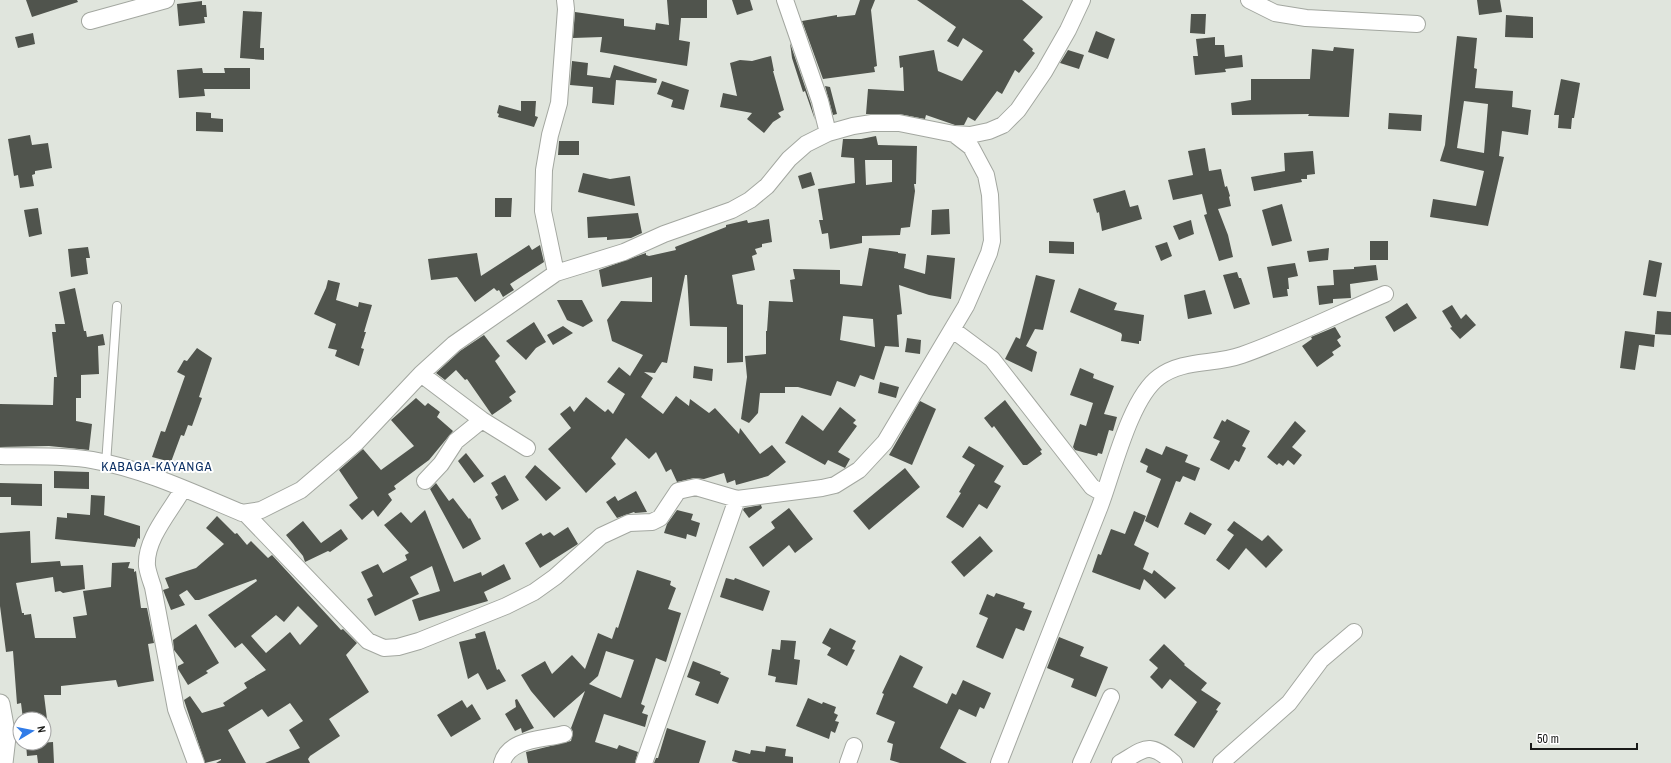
<svg xmlns="http://www.w3.org/2000/svg" width="1671" height="763" font-family="'Archivo Narrow',sans-serif">
	<style>
		.building { fill: #50544d; fill-rule: evenodd }
		.lines { fill: none; stroke-linecap: round; stroke-linejoin: round }
		.service-casing { stroke: #a3a7a0; stroke-width: 10 }
		.minor-casing { stroke: #a3a7a0; stroke-width: 18 }
		.tertiary-casing { stroke: #a3a7a0; stroke-width: 21 }
		.service { stroke: #fff; stroke-width: 8 }
		.minor { stroke: #fff; stroke-width: 16 }
		.tertiary { stroke: #fff; stroke-width: 19 }
		.labels { text-anchor: middle; dominant-baseline: central; stroke-width: 4; stroke-linejoin: round; paint-order: stroke }
		.quarter-label { font-size: 13px; letter-spacing: 1px; fill: #0c3064; stroke: #fff }
	</style>
	<rect width="100%" height="100%" fill="#e0e5dd"/>
	<path class="building" d="M 26,0 L 77,0 L 78,2 L 32,17 Z
		M 667,0 L 707,0 L 707,18 L 681,18 L 679,40 L 690,42 L 687,66 L 600,52 L 602,37 L 573,38 L 575,12 L 624,19 L 624,26 L 655,30 L 656,23 L 669,25 Z
		M 732,0 L 750,0 L 753,10 L 737,15 Z
		M 860,0 L 875,0 L 871,10 L 877,66 L 874,67 L 875,72 L 823,79 L 802,21 L 837,15 L 837,17 L 855,15 Z
		M 917,0 L 1022,0 L 1043,17 L 1023,40 L 1033,49 L 1032,51 L 1035,53 L 1019,73 L 1015,70 L 1002,94 L 997,91 L 975,121 L 968,117 L 964,125 L 955,125 L 926,115 L 925,119 L 899,114 L 866,114 L 868,89 L 904,91 L 903,67 L 900,68 L 899,56 L 934,50 L 938,71 L 962,81 L 983,51 L 963,38 L 958,47 L 947,41 L 956,27 Z
		M 1477,0 L 1500,0 L 1502,12 L 1479,15 Z
		M 202,1 L 202,5 L 206,5 L 207,17 L 204,17 L 205,23 L 179,26 L 177,4 Z
		M 243,11 L 262,12 L 260,48 L 264,48 L 264,60 L 240,58 Z
		M 1191,14 L 1206,14 L 1205,34 L 1190,33 Z
		M 1506,15 L 1533,17 L 1533,38 L 1505,37 Z
		M 1096,31 L 1115,39 L 1108,59 L 1088,52 Z
		M 33,33 L 35,44 L 18,48 L 15,37 Z
		M 1457,36 L 1477,38 L 1474,68 L 1477,69 L 1475,88 L 1513,91 L 1512,107 L 1531,110 L 1528,135 L 1502,131 L 1499,156 L 1504,157 L 1488,226 L 1430,217 L 1433,199 L 1476,206 L 1484,171 L 1440,161 L 1445,145 ZM 1464,101 L 1488,104 L 1484,153 L 1457,148 Z
		M 1215,37 L 1215,45 L 1224,45 L 1225,57 L 1242,55 L 1243,67 L 1225,69 L 1226,72 L 1195,75 L 1193,56 L 1198,56 L 1196,39 Z
		M 790,43 L 811,104 L 815,120 L 805,91 L 803,92 L 792,58 Z
		M 1334,47 L 1354,49 L 1349,117 L 1308,116 L 1309,114 L 1232,115 L 1231,103 L 1251,100 L 1251,79 L 1310,79 L 1312,49 L 1333,51 Z
		M 1068,50 L 1084,55 L 1079,69 L 1060,63 Z
		M 771,56 L 774,71 L 773,71 L 784,110 L 778,113 L 781,117 L 773,122 L 764,133 L 747,119 L 752,113 L 720,107 L 723,93 L 737,96 L 730,63 L 740,60 L 752,61 Z
		M 572,61 L 588,63 L 587,75 L 610,78 L 614,65 L 657,79 L 656,83 L 616,80 L 614,105 L 592,103 L 593,87 L 570,85 Z
		M 202,68 L 203,73 L 225,73 L 224,68 L 250,68 L 250,89 L 204,89 L 205,96 L 179,98 L 177,70 Z
		M 1561,79 L 1580,83 L 1574,118 L 1572,118 L 1571,129 L 1558,128 L 1559,115 L 1554,115 Z
		M 662,81 L 689,90 L 684,110 L 671,107 L 673,100 L 657,94 Z
		M 825,86 L 830,87 L 837,114 L 833,115 Z
		M 521,101 L 536,101 L 535,116 L 538,117 L 534,127 L 498,117 L 499,114 L 497,113 L 499,105 L 521,111 Z
		M 196,112 L 211,113 L 211,118 L 223,119 L 223,132 L 196,131 Z
		M 1389,113 L 1422,115 L 1421,131 L 1388,129 Z
		M 30,135 L 32,145 L 48,143 L 52,168 L 35,171 L 35,174 L 32,175 L 34,186 L 20,188 L 18,175 L 14,176 L 8,139 Z
		M 876,136 L 878,145 L 917,146 L 916,184 L 914,184 L 915,191 L 910,227 L 901,228 L 900,235 L 862,236 L 862,243 L 830,249 L 828,233 L 822,234 L 819,220 L 823,220 L 818,189 L 855,183 L 854,158 L 841,157 L 843,139 L 861,139 ZM 865,160 L 892,160 L 892,182 L 866,185 Z
		M 559,141 L 579,141 L 579,155 L 558,155 Z
		M 1205,148 L 1209,171 L 1221,169 L 1225,187 L 1227,186 L 1230,196 L 1229,197 L 1231,206 L 1218,209 L 1228,235 L 1233,257 L 1219,261 L 1204,215 L 1207,214 L 1202,194 L 1173,200 L 1168,180 L 1193,175 L 1188,151 Z
		M 1313,151 L 1315,174 L 1307,175 L 1307,179 L 1301,179 L 1302,182 L 1254,191 L 1251,177 L 1285,171 L 1284,153 Z
		M 811,172 L 815,185 L 802,189 L 798,176 Z
		M 583,173 L 610,179 L 630,176 L 635,206 L 578,192 Z
		M 1125,190 L 1130,207 L 1138,205 L 1142,219 L 1102,231 L 1099,212 L 1097,213 L 1093,199 Z
		M 495,198 L 512,198 L 511,217 L 495,217 Z
		M 1282,204 L 1292,241 L 1272,246 L 1262,210 Z
		M 38,208 L 42,234 L 29,237 L 24,210 Z
		M 949,209 L 950,234 L 931,235 L 932,210 Z
		M 638,213 L 642,233 L 631,238 L 607,240 L 607,237 L 588,238 L 587,217 Z
		M 769,219 L 772,242 L 762,244 L 762,247 L 755,249 L 757,254 L 752,256 L 755,270 L 732,275 L 737,304 L 743,305 L 743,362 L 727,363 L 727,327 L 690,326 L 687,275 L 685,275 L 667,363 L 662,362 L 655,373 L 644,372 L 653,378 L 641,397 L 663,414 L 676,396 L 689,406 L 690,399 L 709,413 L 715,408 L 739,434 L 740,428 L 760,454 L 772,445 L 786,462 L 768,476 L 736,485 L 735,480 L 727,483 L 724,473 L 704,479 L 694,478 L 677,482 L 671,469 L 666,472 L 656,452 L 649,459 L 626,438 L 611,458 L 616,464 L 586,493 L 548,449 L 571,428 L 560,414 L 570,406 L 574,412 L 586,397 L 605,412 L 608,409 L 613,414 L 625,394 L 607,382 L 619,367 L 630,376 L 643,355 L 612,341 L 607,320 L 621,301 L 652,302 L 652,277 L 602,287 L 599,270 L 643,254 L 646,253 L 646,255 L 649,256 L 676,250 L 675,247 L 726,227 L 726,225 L 747,220 L 748,223 Z
		M 1191,220 L 1194,234 L 1179,240 L 1173,226 Z
		M 1049,241 L 1074,242 L 1074,254 L 1049,253 Z
		M 1370,241 L 1388,241 L 1388,260 L 1370,260 Z
		M 1167,242 L 1172,256 L 1161,261 L 1155,246 Z
		M 529,245 L 532,250 L 540,245 L 544,262 L 510,284 L 514,290 L 503,297 L 499,290 L 497,291 L 494,288 L 475,302 L 457,277 L 431,280 L 428,259 L 477,253 L 481,276 Z
		M 88,247 L 90,258 L 86,258 L 88,274 L 71,277 L 68,249 Z
		M 869,248 L 898,252 L 898,253 L 906,254 L 904,268 L 925,274 L 927,255 L 955,258 L 951,299 L 929,295 L 899,285 L 902,314 L 897,315 L 899,347 L 885,346 L 874,380 L 860,375 L 855,387 L 837,381 L 831,396 L 798,387 L 785,387 L 785,393 L 760,393 L 758,413 L 749,423 L 741,419 L 747,377 L 745,356 L 766,354 L 766,331 L 767,331 L 769,301 L 793,302 L 790,280 L 795,279 L 793,269 L 840,270 L 840,284 L 862,286 ZM 843,316 L 873,319 L 875,347 L 840,340 Z
		M 1329,248 L 1328,260 L 1309,262 L 1307,251 Z
		M 1649,260 L 1662,263 L 1656,297 L 1643,295 Z
		M 1295,263 L 1298,276 L 1288,278 L 1289,289 L 1287,289 L 1288,296 L 1273,298 L 1267,267 Z
		M 1376,265 L 1378,280 L 1350,284 L 1351,298 L 1333,299 L 1333,303 L 1319,305 L 1317,286 L 1334,285 L 1333,270 L 1354,269 L 1354,267 Z
		M 1237,272 L 1239,278 L 1241,278 L 1250,304 L 1234,309 L 1223,275 Z
		M 1036,275 L 1055,280 L 1043,330 L 1035,329 L 1026,346 L 1037,352 L 1032,372 L 1005,359 L 1016,337 L 1020,339 Z
		M 328,280 L 340,283 L 336,300 L 358,307 L 359,302 L 372,305 L 364,332 L 366,332 L 361,348 L 364,349 L 359,366 L 335,356 L 337,350 L 328,348 L 336,324 L 314,314 L 326,288 Z
		M 75,288 L 84,331 L 86,331 L 87,337 L 103,334 L 105,345 L 98,346 L 99,374 L 81,375 L 81,398 L 76,398 L 76,421 L 92,424 L 89,450 L 49,446 L 0,447 L 0,404 L 53,405 L 54,377 L 57,377 L 52,332 L 56,332 L 55,324 L 65,324 L 59,292 Z
		M 1079,288 L 1117,303 L 1114,310 L 1144,315 L 1141,341 L 1139,341 L 1139,344 L 1121,341 L 1122,335 L 1121,333 L 1070,312 Z
		M 1205,290 L 1212,314 L 1188,319 L 1184,295 Z
		M 557,300 L 582,300 L 593,321 L 583,327 L 567,320 Z
		M 1407,303 L 1417,318 L 1394,332 L 1385,317 Z
		M 1452,305 L 1461,319 L 1466,314 L 1476,325 L 1460,339 L 1450,328 L 1452,327 L 1442,311 Z
		M 1657,311 L 1671,312 L 1671,335 L 1655,334 Z
		M 534,322 L 546,342 L 536,348 L 526,360 L 506,341 Z
		M 563,326 L 573,333 L 553,345 L 547,335 Z
		M 1335,327 L 1341,337 L 1337,340 L 1341,346 L 1332,352 L 1334,355 L 1317,367 L 1302,346 L 1312,339 L 1311,337 Z
		M 1625,331 L 1655,335 L 1654,347 L 1639,345 L 1635,370 L 1620,368 Z
		M 484,335 L 500,356 L 495,361 L 516,392 L 509,397 L 512,401 L 492,415 L 467,379 L 465,380 L 456,370 L 445,380 L 436,373 L 460,351 Z
		M 907,338 L 921,340 L 920,354 L 905,352 Z
		M 197,348 L 212,358 L 199,397 L 202,398 L 192,426 L 188,425 L 184,436 L 181,435 L 171,462 L 152,457 L 161,431 L 165,432 L 185,376 L 177,372 L 184,360 L 187,361 Z
		M 694,366 L 713,369 L 712,381 L 693,378 Z
		M 1080,368 L 1094,374 L 1093,378 L 1114,386 L 1104,414 L 1117,417 L 1113,431 L 1109,430 L 1102,454 L 1098,453 L 1097,456 L 1075,450 L 1073,447 L 1080,424 L 1086,426 L 1093,403 L 1070,395 Z
		M 880,382 L 899,387 L 896,398 L 878,393 Z
		M 416,398 L 425,406 L 428,403 L 440,412 L 437,417 L 453,431 L 429,460 L 394,486 L 396,489 L 388,494 L 392,500 L 378,517 L 373,510 L 362,520 L 349,505 L 358,498 L 339,470 L 363,449 L 381,470 L 414,446 L 391,420 Z
		M 1005,400 L 1042,450 L 1040,451 L 1042,454 L 1027,465 L 1023,465 L 994,426 L 992,428 L 984,418 Z
		M 920,401 L 936,409 L 912,465 L 889,455 Z
		M 840,407 L 856,420 L 853,423 L 857,426 L 838,452 L 850,459 L 845,468 L 828,460 L 825,465 L 785,443 L 802,415 L 823,431 Z
		M 1227,419 L 1250,431 L 1242,446 L 1246,448 L 1239,462 L 1235,460 L 1229,470 L 1210,460 L 1220,441 L 1213,438 L 1222,420 L 1225,422 Z
		M 1295,421 L 1306,431 L 1292,447 L 1302,455 L 1294,465 L 1288,460 L 1283,466 L 1279,463 L 1277,465 L 1267,457 Z
		M 969,446 L 1004,466 L 994,482 L 1001,486 L 987,509 L 979,504 L 963,528 L 946,517 L 961,493 L 959,492 L 975,465 L 962,457 Z
		M 1166,446 L 1188,455 L 1185,462 L 1200,468 L 1195,481 L 1183,476 L 1180,482 L 1176,481 L 1158,528 L 1145,521 L 1161,479 L 1146,472 L 1148,466 L 1140,462 L 1146,448 L 1162,455 Z
		M 466,453 L 484,476 L 474,483 L 458,461 Z
		M 535,465 L 561,488 L 546,501 L 525,477 Z
		M 905,468 L 920,487 L 869,530 L 853,511 Z
		M 54,471 L 89,472 L 89,489 L 54,488 Z
		M 505,475 L 519,500 L 502,510 L 495,497 L 498,495 L 491,483 Z
		M 0,483 L 42,484 L 42,506 L 11,505 L 11,497 L 0,497 Z
		M 436,483 L 449,501 L 453,498 L 469,519 L 470,518 L 481,539 L 463,549 L 430,489 Z
		M 636,491 L 647,512 L 635,513 L 634,512 L 617,518 L 606,502 L 615,496 L 618,501 Z
		M 91,495 L 105,496 L 104,515 L 140,526 L 140,539 L 138,538 L 135,547 L 55,539 L 57,517 L 67,518 L 67,513 L 90,515 Z
		M 761,505 L 762,508 L 749,518 L 743,510 L 744,508 Z
		M 789,508 L 813,539 L 795,553 L 789,545 L 763,567 L 749,547 L 775,528 L 771,522 Z
		M 425,510 L 454,582 L 481,572 L 482,576 L 504,564 L 511,579 L 484,592 L 488,601 L 419,621 L 412,600 L 440,591 L 432,566 L 410,577 L 419,594 L 375,616 L 367,599 L 373,596 L 361,572 L 378,564 L 383,573 L 407,560 L 405,555 L 409,553 L 384,525 L 401,512 L 411,523 Z
		M 677,510 L 693,514 L 691,520 L 700,523 L 696,537 L 687,534 L 686,539 L 664,533 L 667,524 Z
		M 1134,511 L 1146,516 L 1134,545 L 1149,553 L 1143,569 L 1152,574 L 1154,570 L 1176,588 L 1165,599 L 1144,579 L 1140,590 L 1092,572 L 1098,554 L 1101,555 L 1111,529 L 1125,534 Z
		M 1190,512 L 1212,524 L 1205,535 L 1184,524 Z
		M 217,516 L 235,534 L 237,533 L 247,545 L 251,541 L 268,558 L 272,555 L 341,630 L 343,629 L 357,643 L 346,655 L 369,692 L 329,719 L 340,736 L 310,756 L 308,759 L 310,763 L 265,763 L 300,748 L 289,730 L 303,721 L 290,703 L 268,717 L 262,709 L 228,730 L 246,763 L 216,763 L 221,760 L 221,759 L 205,763 L 184,700 L 190,696 L 202,713 L 225,706 L 223,703 L 247,688 L 244,683 L 266,670 L 242,643 L 235,648 L 208,615 L 257,581 L 256,579 L 199,600 L 195,600 L 187,590 L 179,595 L 185,605 L 171,610 L 163,590 L 169,588 L 165,578 L 196,568 L 224,544 L 206,528 ZM 298,606 L 318,626 L 300,645 L 290,632 L 266,653 L 251,636 L 276,615 L 284,622 Z
		M 303,521 L 321,543 L 341,529 L 348,539 L 330,552 L 328,551 L 305,562 L 303,556 L 286,535 Z
		M 1234,521 L 1262,541 L 1268,535 L 1283,550 L 1266,568 L 1246,548 L 1229,570 L 1216,560 L 1234,535 L 1227,530 Z
		M 568,527 L 578,544 L 540,568 L 525,543 L 541,533 L 543,536 L 550,532 L 554,536 Z
		M 30,531 L 31,563 L 60,561 L 61,566 L 83,565 L 85,589 L 63,593 L 60,591 L 55,592 L 53,577 L 16,583 L 22,613 L 24,613 L 24,615 L 31,614 L 35,638 L 76,638 L 73,617 L 87,615 L 83,591 L 111,587 L 112,563 L 130,562 L 128,568 L 134,569 L 134,572 L 136,571 L 141,608 L 147,608 L 154,643 L 148,644 L 154,681 L 118,687 L 116,680 L 61,686 L 61,695 L 44,695 L 47,719 L 23,719 L 21,703 L 17,704 L 13,651 L 6,652 L 0,606 L 0,533 Z
		M 980,536 L 993,551 L 964,577 L 951,562 Z
		M 637,570 L 671,581 L 670,585 L 676,588 L 668,609 L 681,613 L 666,662 L 656,658 L 641,704 L 645,706 L 642,713 L 648,715 L 645,727 L 604,714 L 595,742 L 617,749 L 619,745 L 638,752 L 635,763 L 528,763 L 526,752 L 571,741 L 573,732 L 571,728 L 585,691 L 554,718 L 531,691 L 521,675 L 545,661 L 552,674 L 572,655 L 585,669 L 598,633 L 612,639 L 616,627 L 618,628 ZM 606,651 L 634,660 L 621,698 L 589,684 L 598,676 Z
		M 726,578 L 734,580 L 735,578 L 770,591 L 763,611 L 720,597 Z
		M 996,593 L 1025,603 L 1023,608 L 1032,611 L 1024,631 L 1016,628 L 1003,659 L 976,647 L 988,618 L 979,614 L 987,594 L 994,597 Z
		M 196,624 L 219,663 L 206,671 L 208,673 L 188,685 L 178,669 L 178,666 L 184,663 L 174,650 L 173,640 Z
		M 830,628 L 856,641 L 852,649 L 855,650 L 847,666 L 827,655 L 831,648 L 822,643 Z
		M 485,631 L 497,670 L 499,669 L 506,681 L 487,690 L 478,673 L 468,679 L 459,642 L 476,638 L 475,634 Z
		M 1059,637 L 1084,647 L 1080,656 L 1108,667 L 1096,697 L 1071,687 L 1074,679 L 1047,668 Z
		M 781,640 L 796,641 L 794,659 L 800,660 L 797,685 L 775,682 L 776,677 L 768,675 L 772,649 L 780,650 Z
		M 1164,644 L 1185,664 L 1184,665 L 1207,683 L 1201,690 L 1221,703 L 1216,710 L 1218,711 L 1194,748 L 1174,735 L 1197,702 L 1170,679 L 1162,689 L 1150,677 L 1158,668 L 1149,660 Z
		M 900,655 L 923,667 L 913,687 L 947,704 L 952,693 L 956,695 L 963,680 L 991,693 L 984,709 L 980,707 L 976,717 L 959,709 L 940,748 L 967,763 L 900,763 L 890,760 L 893,744 L 887,742 L 895,722 L 876,714 L 884,694 L 882,693 Z
		M 693,661 L 721,672 L 720,674 L 729,678 L 718,704 L 695,695 L 700,682 L 687,677 Z
		M 808,698 L 822,704 L 823,702 L 836,707 L 834,713 L 838,715 L 835,721 L 839,722 L 835,733 L 831,731 L 829,739 L 796,726 Z
		M 517,699 L 534,728 L 522,733 L 521,728 L 515,731 L 505,714 L 516,707 L 515,700 Z
		M 462,700 L 467,708 L 472,704 L 481,719 L 451,737 L 437,715 Z
		M 667,728 L 706,741 L 699,763 L 654,763 L 656,758 L 658,758 Z
		M 53,742 L 54,763 L 38,763 L 37,755 L 27,756 L 26,744 Z
		M 766,746 L 786,749 L 785,756 L 793,757 L 793,763 L 739,763 L 732,761 L 735,750 L 750,754 L 751,750 L 765,752 Z"/>
	<g class="lines">
		<g class="service-casing">
			<path id="service" d="M 106,464 L 117,306"/>
		</g>
		<g class="minor-casing">
			<path id="minor" d="M 785,0 L 820,101 L 828,133
				M 1249,0 L 1275,13 L 1306,18 L 1417,24
				M 90,21 L 166,0
				M 556,273 L 543,211 L 544,170 L 550,135 L 559,103 L 566,9 L 565,0
				M 953,330 L 992,359 L 1092,487 L 1104,494
				M 421,374 L 482,420 L 527,448
				M 0,456 C 31,457 62,455 92,460 C 144,469 194,493 242,513 L 261,510 L 301,490 L 356,443 L 421,374 L 454,344 L 556,273 L 624,252 L 664,234 L 732,210 L 750,200 L 767,186 L 789,159 L 806,144 L 828,133 L 853,126 L 872,123 L 899,123 L 954,134 L 970,135 L 989,131 L 1003,125 L 1018,110 L 1044,72 L 1068,30 L 1082,0
				M 425,481 L 441,464 L 456,441 L 482,420
				M 183,489 C 170,512 145,539 147,566 C 148,573 151,581 153,587 L 176,709 L 196,763
				M 245,513 L 368,641 L 384,648 L 398,647 L 419,641 L 506,606 L 534,592 L 555,577 L 601,536 L 629,523 L 652,522 L 660,518 L 678,491 L 696,487 L 737,499 L 822,488 L 835,485 L 859,470 L 885,442 L 966,306 L 989,253 L 992,241 L 990,195 L 986,175 L 971,147 L 954,134
				M 502,763 C 509,738 543,740 564,734
				M 644,763 L 737,499
				M 848,763 L 854,746
				M 999,763 C 1033,677 1066,591 1100,506 C 1113,472 1130,398 1159,377 C 1183,359 1214,365 1242,355 C 1290,338 1338,314 1385,294
				M 1081,763 L 1111,697
				M 1120,763 C 1146,748 1148,741 1174,763
				M 1221,763 L 1289,703 L 1321,660 L 1354,632"/>
		</g>
		<g class="tertiary-casing">
			<path id="tertiary" d="M 0,704 L 6,737 L 3,763"/>
		</g>
		<use href="#service" class="service"/>
		<use href="#minor" class="minor"/>
		<use href="#tertiary" class="tertiary"/>
	</g>
	<g class="labels">
		<g class="quarter-label">
			<text x="157" y="466">KABAGA-KAYANGA</text>
		</g>
	</g>
	<g transform="translate(32 731) rotate(80)"><circle r="19" fill="#ffffff" stroke="#a3a3a3"/>
	<path d="M0-3L7 15L0 10L-7 15Z" fill="#317ce8"/>
	<text y="-6" font-size="11" font-weight="bold" text-anchor="middle" fill="#191a18">N</text>
	</g>
	<path d="M1531 743v6h106v-6" fill="none" stroke="#191a18" stroke-width="2"/>
	<text x="1537" y="743" font-size="12" fill="#191a18" stroke="#ffffff" stroke-width="3" paint-order="stroke">50 m</text>
</svg>
